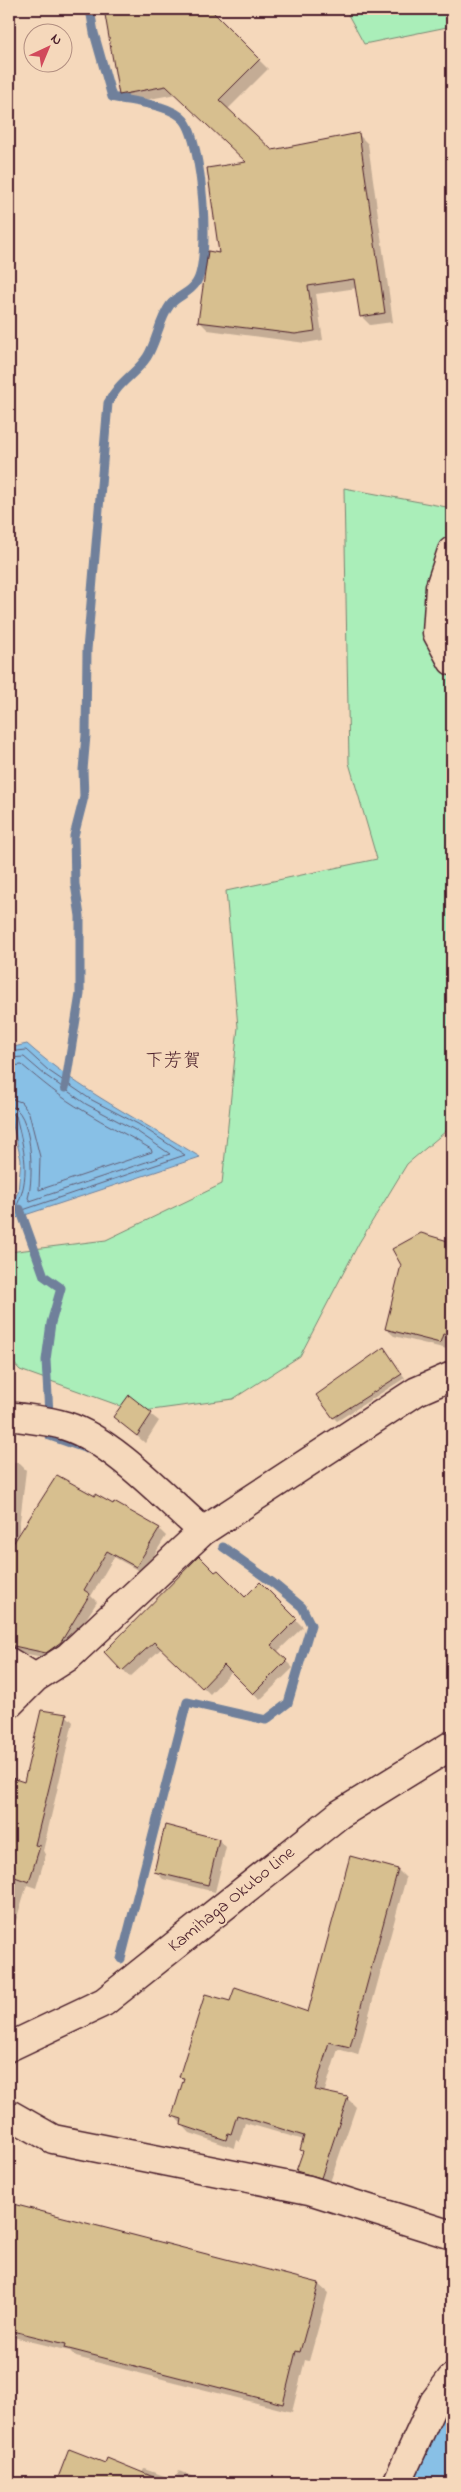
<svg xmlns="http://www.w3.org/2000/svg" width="461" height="2492" font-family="'Indie Flower','Klee One',sans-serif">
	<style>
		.green { fill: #aaeeb9; stroke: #7a8672 }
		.water { fill: #88c0e6; stroke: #6f809b }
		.shadow { fill: #0003 }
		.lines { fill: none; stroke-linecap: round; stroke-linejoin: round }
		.shore { stroke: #635f76; stroke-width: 1 }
		.stream { stroke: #6f809b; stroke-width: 9 }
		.river { stroke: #88c0e6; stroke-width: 52 }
		.building { fill: #d7bf8f; stroke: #4a1f2b }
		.minor-casing { stroke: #4a1f2b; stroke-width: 31 }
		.secondary-casing { stroke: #4a1f2b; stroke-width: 31 }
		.minor { stroke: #f5d8bb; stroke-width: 28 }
		.secondary { stroke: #f5d8bb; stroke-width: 28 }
		.labels { text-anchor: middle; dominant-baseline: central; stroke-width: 4; stroke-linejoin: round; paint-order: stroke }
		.street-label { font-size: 18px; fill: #4a1f2b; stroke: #f5d8bb }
		.neighbourhood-label { font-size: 19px; fill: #4a1f2b; stroke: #f5d8bb }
	</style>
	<rect width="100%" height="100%" fill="#f5d8bb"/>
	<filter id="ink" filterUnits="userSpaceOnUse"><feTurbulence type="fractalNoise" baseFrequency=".02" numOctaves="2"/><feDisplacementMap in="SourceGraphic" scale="10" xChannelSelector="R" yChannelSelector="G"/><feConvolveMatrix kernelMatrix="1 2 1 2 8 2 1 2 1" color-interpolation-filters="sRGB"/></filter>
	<g filter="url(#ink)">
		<path class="green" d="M 345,9 L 452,9 L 452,26 L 364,44 Z
			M 344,488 L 452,508 L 452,1126 L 407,1164 L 359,1243 L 300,1356 L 233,1399 L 137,1412 L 20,1370 L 9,1358 L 9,1252 L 106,1240 L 222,1184 L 238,1027 L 226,891 L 377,859 L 349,763 Z"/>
		<path class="water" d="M 27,1044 C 80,1091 140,1120 200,1157 L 10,1220 L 10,1207 L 18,1192 L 21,1160 L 9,1108 L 9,1048 Z"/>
		<path class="shadow" d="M 106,9 L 208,9 L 268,69 L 228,109 L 272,151 L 359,135 L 368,144 L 393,322 L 370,325 L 361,316 L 357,288 L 316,294 L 323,340 L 305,343 L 208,330 L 199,321 L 249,163 L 176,94 L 129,103 L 120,94 Z
			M 421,1235 L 452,1243 L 452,1341 L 450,1340 L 447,1349 L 394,1336 L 386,1329 Z
			M 384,1349 L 405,1378 L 337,1421 L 334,1418 Z
			M 129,1397 L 159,1421 L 145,1443 L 115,1417 Z
			M 9,1455 L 12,1458 L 11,1462 L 19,1463 L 26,1470 L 18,1538 L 159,1529 L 166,1536 L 143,1573 L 114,1557 L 91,1596 L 97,1602 L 65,1651 L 53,1659 L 22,1653 L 9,1645 Z
			M 260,1584 L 303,1627 L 277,1652 L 293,1668 L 260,1700 L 232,1671 L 210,1694 L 162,1648 L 130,1677 L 106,1652 L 245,1599 Z
			M 66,1715 L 73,1722 L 43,1851 L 46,1854 L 36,1888 L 27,1885 L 9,1943 L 9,1779 L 25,1783 Z
			M 219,1840 L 226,1847 L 215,1892 L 163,1879 L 155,1871 Z
			M 398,1870 L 406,1878 L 358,2055 L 338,2049 L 324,2094 L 348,2099 L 356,2107 L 329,2185 L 305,2179 L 297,2171 L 304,2152 L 301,2149 L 304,2140 L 245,2123 L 239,2142 L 236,2140 L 234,2148 L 190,2133 L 174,2116 L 184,2081 L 181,2077 L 230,2003 L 309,2014 Z
			M 9,2205 L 318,2284 L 328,2293 L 309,2361 L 305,2360 L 292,2412 L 76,2357 L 70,2351 L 9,2336 Z
			M 70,2451 L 106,2464 L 142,2473 L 144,2469 L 176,2480 L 179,2471 L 209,2483 L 57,2483 Z"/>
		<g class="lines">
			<path class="shore" d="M 9,1052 L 26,1050 L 49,1071 L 90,1099 L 138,1124 L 185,1155 L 17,1212 L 15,1209 C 32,1178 24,1149 16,1116 L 9,1112
				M 9,1058 L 24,1057 L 45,1075 L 86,1104 L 135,1130 L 170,1154 L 30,1201 L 28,1198 C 34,1180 33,1107 9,1106
				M 9,1066 L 22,1065 C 41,1081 61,1098 84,1111 C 106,1125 129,1135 151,1149 L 152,1152 L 39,1190 L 40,1157 L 29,1113 L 21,1102 L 9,1098"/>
			<path class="stream" d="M 65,1088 L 80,994 L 80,916 L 75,884 L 74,836 L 84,797 L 83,770 L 86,735 L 87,650 L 108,403 C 119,381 136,374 147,357 C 157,341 159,320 170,305 C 177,296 190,293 196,283 C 212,260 202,141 184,120 C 170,104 133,102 112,97 L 94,33 L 90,9
				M 20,1209 L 44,1276 L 61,1288 L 51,1323 L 46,1360 L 49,1414
				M 50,1436 L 87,1449
				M 121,1959 L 187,1702 L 266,1720 L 288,1703 L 311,1625 L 302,1607 L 273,1583 L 223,1547"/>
			<path class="river" d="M 427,2483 L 452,2431"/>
		</g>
		<path class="building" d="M 104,9 L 210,9 L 260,59 L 219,100 L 272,150 L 359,133 L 385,313 L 360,317 L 354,279 L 308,286 L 315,331 L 295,334 L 198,322 L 208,251 L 219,253 L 207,168 L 246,162 L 166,86 L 119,95 Z
			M 421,1233 L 448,1241 L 446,1249 L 452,1251 L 452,1336 L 443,1334 L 440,1343 L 385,1329 L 401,1265 L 392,1249 Z
			M 384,1347 L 402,1374 L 333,1418 L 316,1395 Z
			M 129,1395 L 152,1413 L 137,1436 L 113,1417 Z
			M 57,1475 L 95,1496 L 95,1494 L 113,1504 L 114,1502 L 160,1528 L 136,1567 L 107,1551 L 84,1590 L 90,1594 L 61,1642 L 46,1653 L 9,1645 L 9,1550 Z
			M 199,1556 L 215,1572 L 218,1570 L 245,1597 L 260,1582 L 297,1619 L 271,1645 L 287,1660 L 253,1694 L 224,1665 L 202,1688 L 154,1642 L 122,1671 L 104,1652 Z
			M 41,1710 L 67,1714 L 35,1845 L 40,1846 L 29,1882 L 9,1875 L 9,1777 L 24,1782 Z
			M 165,1825 L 219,1839 L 208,1885 L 154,1872 Z
			M 350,1856 L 398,1869 L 350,2047 L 329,2042 L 315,2090 L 348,2097 L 321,2178 L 296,2171 L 303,2151 L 300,2150 L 304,2136 L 237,2115 L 231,2134 L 228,2133 L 226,2140 L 181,2125 L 182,2119 L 172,2116 L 184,2078 L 179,2077 L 205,1994 L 230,2001 L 235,1987 L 308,2012 Z
			M 9,2203 L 319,2283 L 300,2352 L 296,2351 L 283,2404 L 65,2348 L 66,2344 L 9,2330 Z
			M 69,2449 L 105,2463 L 107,2458 L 168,2483 L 56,2483 Z"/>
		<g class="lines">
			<g class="minor-casing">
				<path id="minor" d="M 452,551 L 440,587 L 437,633 L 452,661
					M 9,1416 C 27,1419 48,1420 66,1426 C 113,1441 165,1498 203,1531
					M 9,1662 L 35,1678
					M 9,1704 L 35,1678 L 68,1657 L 203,1531 L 417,1391 L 452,1376
					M 9,2114 L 53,2139 L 309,2190 L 452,2235
					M 397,2483 L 434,2402 L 452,2378"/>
			</g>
			<g class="secondary-casing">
				<path id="secondary" d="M 9,2047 L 104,2002 L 340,1814 L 452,1745"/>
			</g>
			<use href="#minor" class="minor"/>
			<use href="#secondary" class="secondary"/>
		</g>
	</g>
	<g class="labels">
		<g class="street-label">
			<text transform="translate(232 1900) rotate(-39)">Kamihaga Okubo Line</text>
		</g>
		<g class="neighbourhood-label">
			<text x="173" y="1061">下芳賀</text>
		</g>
	</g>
	<rect width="461" height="2492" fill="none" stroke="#f5d8bb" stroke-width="30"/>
	<rect x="15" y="15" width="431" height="2462" fill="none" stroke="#4a1f2b" stroke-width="2" filter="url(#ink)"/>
	<g transform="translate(48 48) rotate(44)"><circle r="24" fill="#f5d8bb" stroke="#b18e81"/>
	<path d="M0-4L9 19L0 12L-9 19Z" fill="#d1495b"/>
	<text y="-8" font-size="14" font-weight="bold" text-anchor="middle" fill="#4a1f2b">N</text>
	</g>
</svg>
